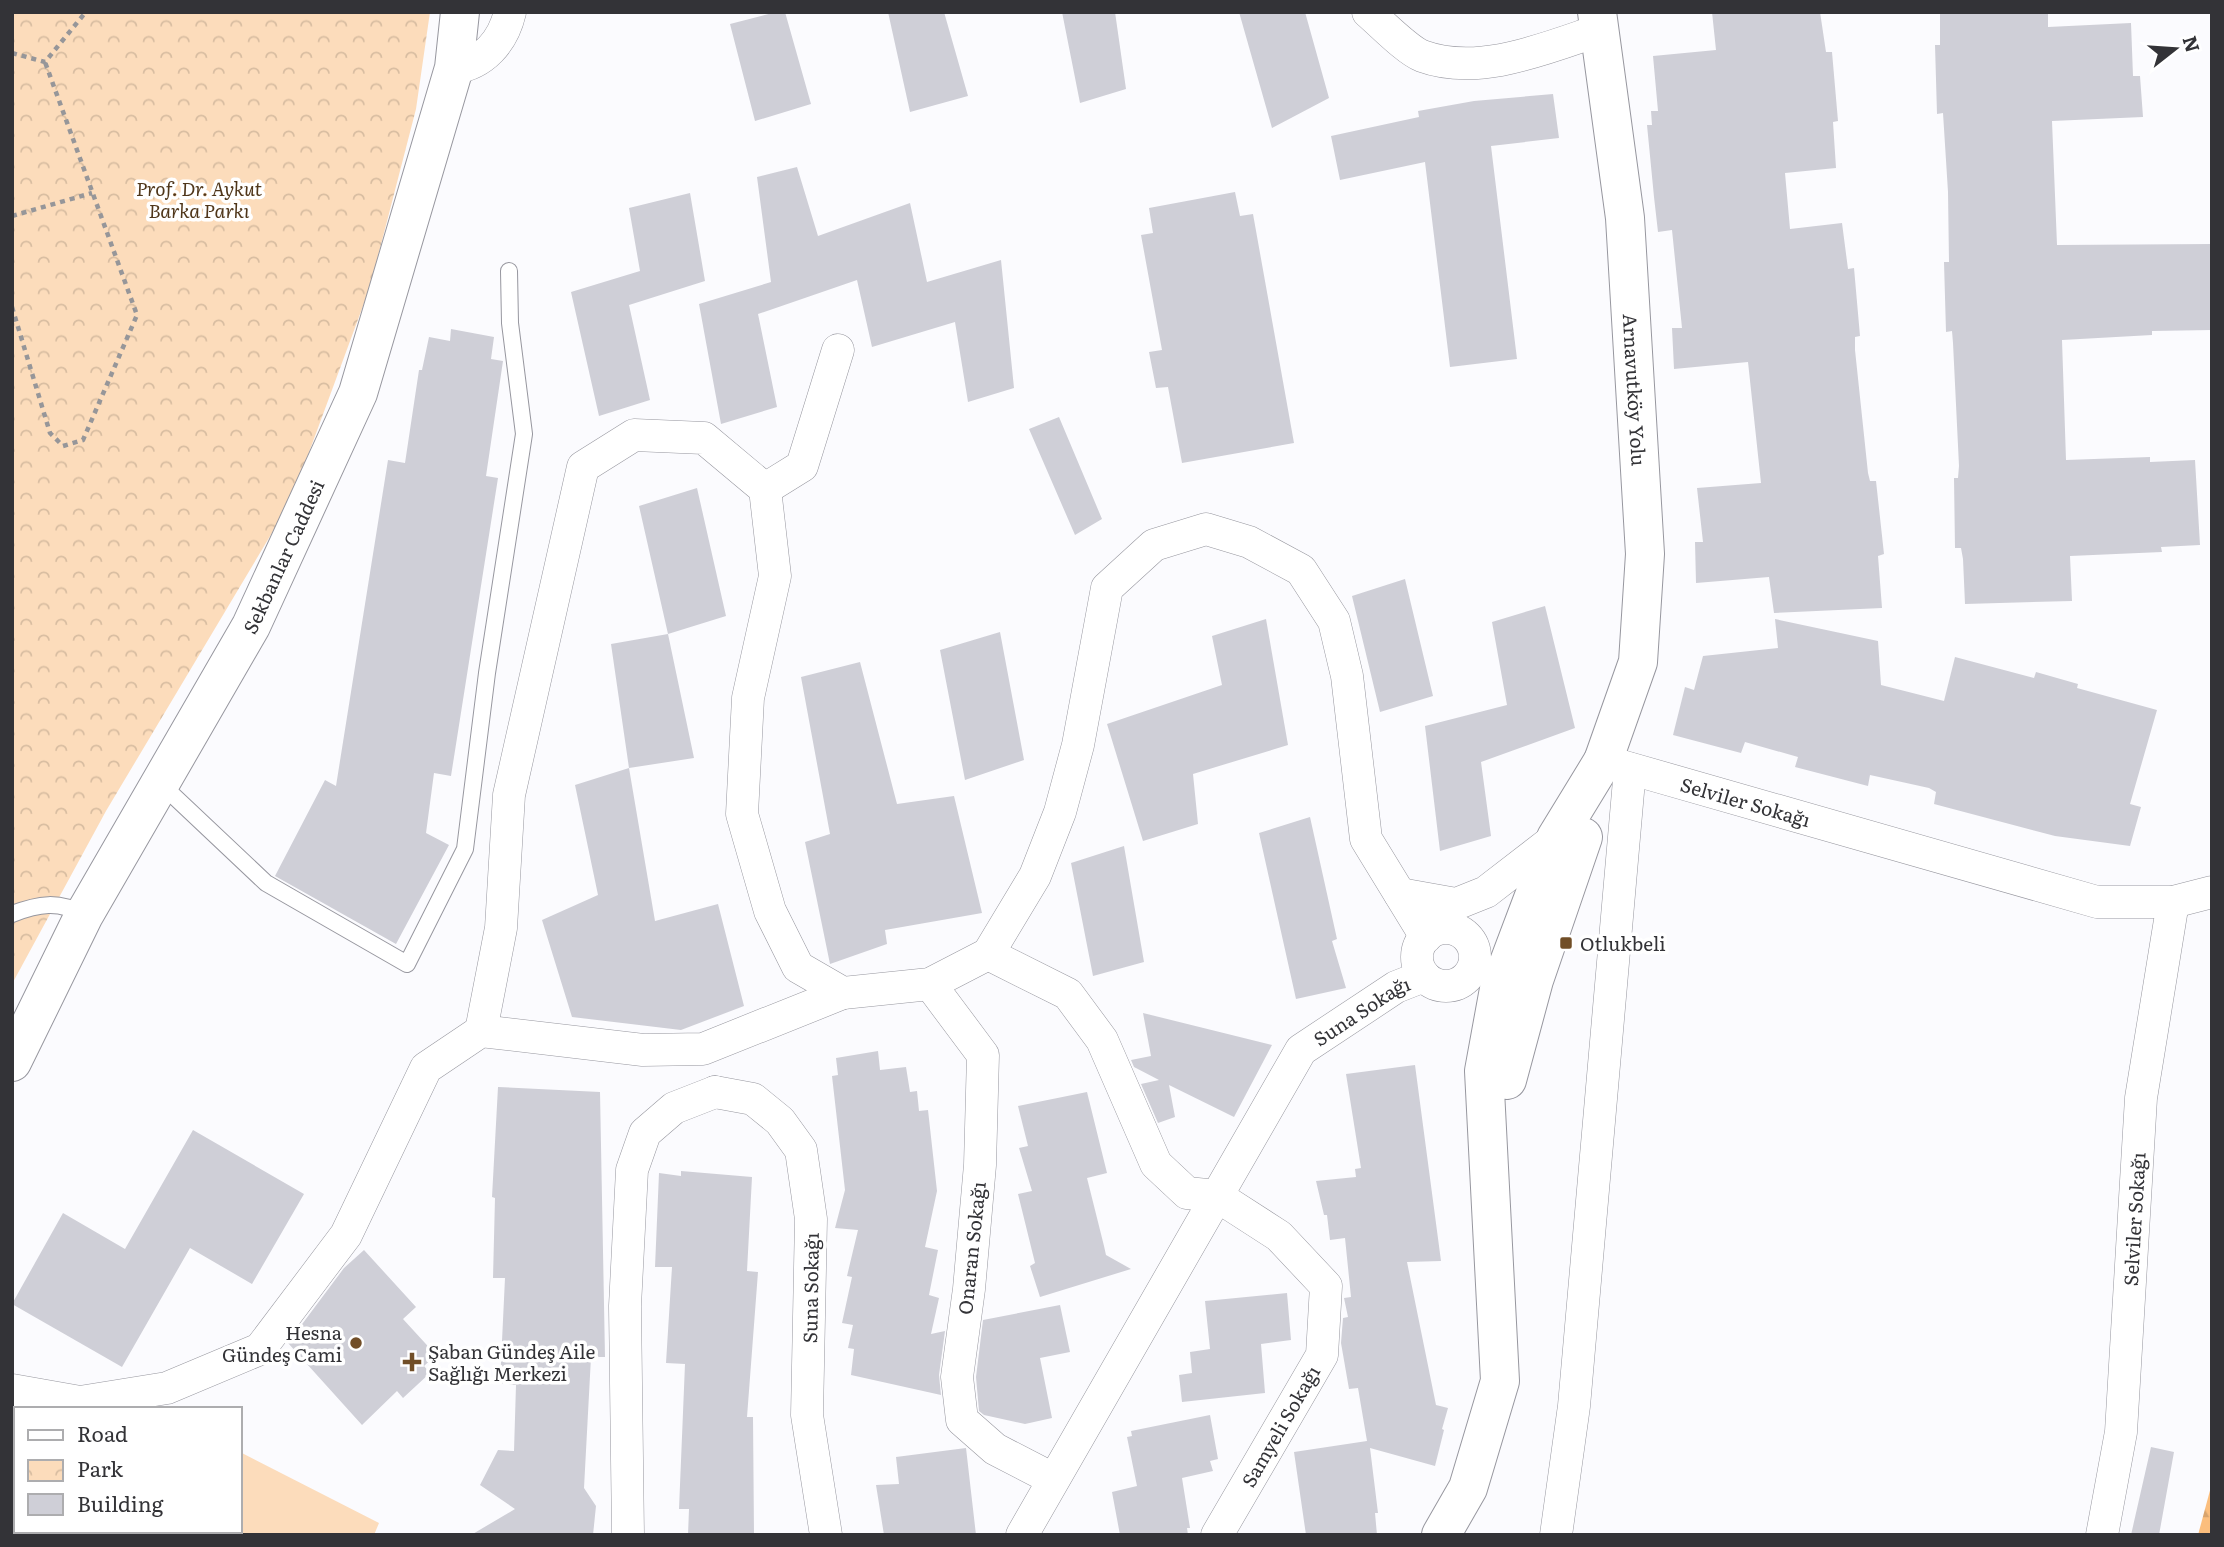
<svg xmlns="http://www.w3.org/2000/svg" width="2224" height="1547" font-family="Literata,serif">
	<style>
		.forest { fill: url(#forest-firs) }
		.park { fill: url(#park-crowns) }
		.garden { fill: #fcdcbb }
		.building { fill: #cfcfd7 }
		.lines { fill: none; stroke-linecap: round; stroke-linejoin: round }
		.service-casing { stroke: #97979f; stroke-width: 18 }
		.minor-casing { stroke: #97979f; stroke-width: 33 }
		.tertiary-casing { stroke: #97979f; stroke-width: 40 }
		.secondary-casing { stroke: #97979f; stroke-width: 40 }
		.path { stroke: #969699; stroke-width: 4.5; stroke-dasharray: 5 5; stroke-linecap: butt }
		.service { stroke: #fff; stroke-width: 16 }
		.minor { stroke: #fff; stroke-width: 32 }
		.tertiary { stroke: #fff; stroke-width: 38 }
		.secondary { stroke: #fff; stroke-width: 38 }
		.poi-dot { fill: #714e27; stroke: #fff; stroke-width: 2.5 }
		.labels { text-anchor: middle; dominant-baseline: central; stroke-width: 7; stroke-linejoin: round; paint-order: stroke }
		.park-label { font-size: 19px; font-style: italic; fill: #4f361a; stroke: #fff }
		.street-label { font-size: 19px; fill: #333337; stroke: #fff }
		.poi-label { font-size: 19px; fill: #333337; stroke: #fff; text-anchor: start }
	</style>
	<defs>
		<pattern id="forest-firs" width="22" height="20" patternUnits="userSpaceOnUse" patternTransform="scale(1.75)"><rect width="22" height="20" fill="#fbbe7d"/><path d="M5 1l3.5 6h-7zM16 11l3.5 6h-7z" fill="#d8a46d"/></pattern>
		<pattern id="park-crowns" width="20" height="18" patternUnits="userSpaceOnUse" patternTransform="scale(1.75)"><rect width="20" height="18" fill="#fcdcbb"/><path d="M2 6a3 3 0 1 1 6 0M12 15a3 3 0 1 1 6 0" fill="none" stroke="#d8bda1"/></pattern>
	</defs>
	<rect width="100%" height="100%" fill="#fbfbfe"/>
	<path class="forest" d="M 2212,1483 L 2212,1535 L 2198,1535 Z"/>
	<path class="park" d="M 12,12 L 430,12 L 416,109 L 370,287 L 291,501 L 106,811 L 12,984 Z"/>
	<path class="garden" d="M 240,1452 L 379,1523 L 374,1535 L 218,1535 L 211,1531 L 240,1531 Z"/>
	<path class="building" d="M 776,12 L 785,12 L 811,104 L 755,121 L 730,24 Z
		M 888,12 L 944,12 L 968,96 L 910,112 Z
		M 1062,12 L 1115,12 L 1126,89 L 1080,103 Z
		M 1239,12 L 1305,12 L 1329,98 L 1272,128 Z
		M 1712,12 L 1820,12 L 1826,52 L 1832,52 L 1838,121 L 1833,122 L 1836,168 L 1785,173 L 1790,229 L 1842,223 L 1848,269 L 1854,268 L 1860,336 L 1855,337 L 1855,350 L 1868,473 L 1870,481 L 1876,481 L 1884,554 L 1878,556 L 1882,608 L 1774,613 L 1769,577 L 1696,583 L 1695,542 L 1703,542 L 1697,488 L 1761,483 L 1748,362 L 1674,369 L 1672,328 L 1682,328 L 1672,230 L 1658,232 L 1654,197 L 1647,125 L 1652,125 L 1651,111 L 1658,111 L 1653,56 L 1716,50 Z
		M 1940,12 L 2048,12 L 2048,27 L 2131,23 L 2133,76 L 2140,76 L 2143,117 L 2052,121 L 2057,245 L 2212,244 L 2212,330 L 2152,331 L 2152,335 L 2062,340 L 2066,460 L 2150,457 L 2150,462 L 2195,460 L 2200,545 L 2161,547 L 2162,552 L 2070,556 L 2072,601 L 1965,604 L 1963,559 L 1961,548 L 1955,548 L 1954,478 L 1958,478 L 1959,466 L 1953,343 L 1952,331 L 1946,332 L 1944,262 L 1949,262 L 1948,192 L 1943,113 L 1937,114 L 1935,45 L 1940,45 Z
		M 1553,94 L 1559,138 L 1491,146 L 1517,359 L 1450,367 L 1425,162 L 1340,180 L 1331,136 L 1419,117 L 1418,111 L 1474,101 Z
		M 797,167 L 818,236 L 910,203 L 927,282 L 1001,260 L 1014,388 L 968,402 L 955,322 L 872,347 L 857,280 L 758,314 L 777,407 L 721,424 L 699,304 L 771,282 L 757,177 Z
		M 1235,192 L 1240,216 L 1253,214 L 1294,443 L 1182,463 L 1168,387 L 1156,388 L 1149,352 L 1162,350 L 1141,235 L 1153,233 L 1149,208 Z
		M 690,193 L 705,281 L 629,305 L 650,400 L 599,416 L 571,292 L 640,271 L 629,208 Z
		M 451,329 L 494,337 L 491,359 L 503,361 L 486,476 L 498,478 L 451,776 L 434,773 L 426,833 L 449,845 L 396,944 L 275,876 L 325,780 L 336,786 L 388,460 L 405,463 L 419,370 L 422,370 L 429,337 L 450,341 Z
		M 1059,417 L 1102,519 L 1075,535 L 1029,429 Z
		M 697,488 L 726,616 L 668,634 L 639,506 Z
		M 1405,579 L 1433,696 L 1380,712 L 1352,596 Z
		M 1545,606 L 1575,728 L 1481,762 L 1491,836 L 1440,851 L 1425,726 L 1507,705 L 1492,622 Z
		M 1266,619 L 1288,745 L 1193,774 L 1198,824 L 1143,841 L 1107,724 L 1222,685 L 1212,636 Z
		M 1775,619 L 1878,641 L 1881,685 L 1944,701 L 1955,657 L 2034,678 L 2036,672 L 2078,684 L 2077,688 L 2157,710 L 2130,804 L 2141,807 L 2130,846 L 2055,836 L 1934,804 L 1936,792 L 1929,788 L 1870,775 L 1868,786 L 1795,767 L 1798,757 L 1745,742 L 1741,753 L 1673,735 L 1685,687 L 1694,690 L 1703,656 L 1778,648 Z
		M 1000,632 L 1024,760 L 965,780 L 940,650 Z
		M 668,634 L 694,758 L 629,768 L 611,644 Z
		M 860,662 L 897,804 L 954,796 L 982,913 L 885,930 L 887,944 L 830,964 L 805,842 L 830,834 L 801,677 Z
		M 629,768 L 655,921 L 718,904 L 744,1006 L 681,1030 L 572,1017 L 542,920 L 598,895 L 575,785 Z
		M 1310,817 L 1337,939 L 1332,941 L 1346,988 L 1296,999 L 1259,833 Z
		M 1124,846 L 1144,962 L 1093,976 L 1071,863 Z
		M 1143,1013 L 1272,1045 L 1234,1117 L 1169,1085 L 1175,1117 L 1158,1123 L 1141,1084 L 1159,1080 L 1134,1067 L 1131,1060 L 1151,1056 Z
		M 878,1051 L 880,1070 L 906,1067 L 910,1092 L 917,1091 L 919,1111 L 928,1110 L 937,1191 L 925,1247 L 938,1250 L 929,1295 L 939,1298 L 931,1334 L 945,1331 L 939,1375 L 941,1395 L 851,1375 L 854,1349 L 848,1348 L 853,1325 L 842,1323 L 852,1277 L 847,1276 L 858,1230 L 835,1228 L 845,1190 L 832,1076 L 838,1075 L 836,1058 Z
		M 1415,1065 L 1441,1261 L 1407,1262 L 1436,1405 L 1448,1408 L 1442,1429 L 1444,1430 L 1435,1466 L 1370,1448 L 1378,1513 L 1375,1513 L 1377,1535 L 1306,1535 L 1294,1452 L 1367,1441 L 1358,1388 L 1349,1389 L 1341,1343 L 1343,1318 L 1348,1317 L 1344,1298 L 1351,1297 L 1345,1238 L 1330,1240 L 1327,1215 L 1324,1215 L 1316,1181 L 1356,1177 L 1355,1169 L 1361,1168 L 1346,1074 Z
		M 498,1087 L 600,1092 L 605,1357 L 591,1357 L 584,1488 L 596,1506 L 593,1535 L 471,1535 L 515,1509 L 480,1485 L 498,1450 L 514,1451 L 516,1385 L 500,1383 L 505,1278 L 493,1278 L 495,1198 L 492,1197 Z
		M 1087,1092 L 1107,1173 L 1087,1178 L 1104,1246 L 1106,1255 L 1131,1269 L 1040,1297 L 1030,1266 L 1035,1263 L 1018,1194 L 1032,1191 L 1019,1148 L 1028,1146 L 1018,1106 Z
		M 193,1130 L 304,1194 L 252,1284 L 190,1248 L 122,1367 L 12,1304 L 63,1213 L 125,1249 Z
		M 681,1171 L 752,1177 L 747,1271 L 758,1272 L 747,1417 L 753,1417 L 754,1535 L 688,1535 L 689,1509 L 679,1509 L 685,1364 L 666,1363 L 672,1267 L 655,1267 L 659,1173 L 681,1176 Z
		M 364,1250 L 416,1307 L 403,1319 L 436,1355 L 424,1366 L 430,1373 L 403,1398 L 397,1391 L 362,1425 L 288,1343 L 344,1268 Z
		M 1287,1293 L 1291,1340 L 1261,1344 L 1265,1393 L 1182,1402 L 1179,1375 L 1192,1373 L 1190,1352 L 1210,1349 L 1205,1301 Z
		M 1060,1305 L 1070,1352 L 1040,1358 L 1052,1418 L 1025,1424 L 984,1415 L 979,1411 L 976,1377 L 983,1320 Z
		M 1210,1415 L 1218,1459 L 1210,1461 L 1213,1471 L 1182,1478 L 1190,1528 L 1187,1528 L 1188,1535 L 1120,1535 L 1112,1492 L 1137,1486 L 1127,1437 L 1132,1436 L 1131,1431 Z
		M 2151,1447 L 2174,1452 L 2159,1535 L 2131,1535 Z
		M 966,1448 L 976,1535 L 884,1535 L 876,1485 L 899,1484 L 896,1457 Z"/>
	<g class="lines">
		<g class="service-casing">
			<path id="service" d="M 160,783 L 266,883 L 407,964 L 465,849 L 487,673 L 524,434 L 510,323 L 509,271
				M 12,914 C 38,904 59,900 84,915"/>
		</g>
		<g class="minor-casing">
			<g id="minor">
				<path d="M 1368,12 C 1382,24 1407,50 1422,56 C 1479,77 1546,48 1600,30"/>
				<path d="M 454,68 C 483,64 503,42 510,12"/>
				<path d="M 765,489 L 802,466 L 838,350"/>
				<path id="s1" d="M 1611,763 L 2097,902 L 2173,902 L 2212,892"/>
				<path d="M 1400,894 L 1456,904 L 1486,892 L 1556,838"/>
				<circle cx="1446" cy="957" r="29"/>
				<path d="M 988,954 L 1068,994 L 1102,1040 L 1156,1164 L 1187,1193 L 1217,1196 L 1279,1236 L 1326,1286 L 1322,1355 L 1217,1535"/>
				<path d="M 930,984 L 983,1055 L 980,1165 L 969,1289 L 957,1377 L 962,1420 L 995,1449 L 1053,1479"/>
				<path d="M 481,1031 L 501,928 L 509,795 L 583,467 L 634,435 L 704,438 L 765,489 L 775,576 L 748,698 L 742,814 L 770,911 L 798,967 L 843,993 L 930,984 L 988,954 L 1035,876 L 1060,812 L 1078,745 L 1107,588 L 1154,545 L 1206,529 L 1249,542 L 1301,570 L 1334,621 L 1347,676 L 1366,839 L 1426,937"/>
				<path d="M 715,1092 L 753,1099 L 780,1121 L 801,1150 L 811,1219 L 807,1415 L 826,1535"/>
				<path d="M 12,1390 L 80,1402 L 167,1388 L 260,1349 L 346,1235 L 426,1068 L 481,1031 L 643,1050 L 703,1049 L 843,993"/>
				<path d="M 628,1535 L 625,1306 L 632,1170 L 645,1133 L 674,1108 L 715,1092"/>
				<path id="s2" d="M 1022,1535 L 1301,1050 L 1396,987 L 1424,976"/>
				<path d="M 1556,1535 L 1574,1406 L 1630,769"/>
				<path id="s3" d="M 2102,1535 L 2121,1432 L 2141,1098 L 2173,902"/>
			</g>
		</g>
		<g class="tertiary-casing">
			<path id="tertiary" d="M 1507,1080 L 1534,980 L 1583,837
				M 1441,1535 L 1468,1488 L 1500,1381 L 1484,1071 L 1499,989 L 1556,838 L 1603,761"/>
		</g>
		<g class="secondary-casing">
			<g id="secondary">
				<path id="s4" d="M 1597,12 L 1625,218 L 1645,554 L 1638,662 L 1603,761"/>
				<path id="s5" d="M 12,1062 L 84,915 L 251,626 L 358,393 L 454,68 L 460,12"/>
			</g>
		</g>
		<path class="path" d="M 12,53 L 45,62 L 85,13
			M 12,216 L 92,193
			M 12,307 L 50,433 L 63,446 L 83,440 L 137,315 L 45,62"/>
		<use href="#service" class="service"/>
		<use href="#minor" class="minor"/>
		<use href="#tertiary" class="tertiary"/>
		<use href="#secondary" class="secondary"/>
	</g>
	<g class="poi-dot">
		<rect x="1559" y="936" width="14" height="14" rx="3.5"/>
		<circle cx="356" cy="1343" r="7"/>
		<path d="M408.5 1351.5h7v7h7v7h-7v7h-7v-7h-7v-7h7z"/>
	</g>
	<g class="labels">
		<g class="park-label">
			<text x="199" y="188">Prof. Dr. Aykut<tspan x="199" dy="22">Barka Parkı</tspan></text>
		</g>
		<g class="street-label">
			<text stroke="none"><textPath href="#s4" startOffset="380">Arnavutköy Yolu</textPath></text>
			<text stroke="none"><textPath href="#s5" startOffset="574">Sekbanlar Caddesi</textPath></text>
			<text stroke="none"><textPath href="#s1" startOffset="140">Selviler Sokağı</textPath></text>
			<text stroke="none"><textPath href="#s2" startOffset="632">Suna Sokağı</textPath></text>
			<text stroke="none"><textPath href="#s3" startOffset="318">Selviler Sokağı</textPath></text>
			<text transform="translate(971 1248) rotate(-84)">Onaran Sokağı</text>
			<text transform="translate(810 1288) rotate(-89)">Suna Sokağı</text>
			<text transform="translate(1280 1426) rotate(-60)">Samyeli Sokağı</text>
		</g>
		<g class="poi-label">
			<text x="1580" y="943">Otlukbeli</text>
			<text x="342" y="1332" text-anchor="end">Hesna<tspan x="342" dy="22">Gündeş Cami</tspan></text>
			<text x="428" y="1351">Şaban Gündeş Aile<tspan x="428" dy="22">Sağlığı Merkezi</tspan></text>
		</g>
	</g>
	<rect width="2224" height="1547" fill="none" stroke="#333337" stroke-width="28"/>
	<rect x="14" y="1407" width="228" height="126" fill="#ffffff" stroke="#adadaf" stroke-width="2"/>
	<rect x="28" y="1430" width="35" height="10" fill="#ffffff" stroke="#adadaf" stroke-width="2"/>
	<text x="77" y="1442" font-size="21" fill="#333337">Road</text>
	<rect x="28" y="1460" width="35" height="21" fill="url(#park-crowns)" stroke="#adadaf" stroke-width="2"/>
	<text x="77" y="1477" font-size="21" fill="#333337">Park</text>
	<rect x="28" y="1494" width="35" height="21" fill="#cfcfd7" stroke="#adadaf" stroke-width="2"/>
	<text x="77" y="1512" font-size="21" fill="#333337">Building</text>
	<g transform="translate(2175 49) rotate(73)" stroke="#ffffff" stroke-width="5" paint-order="stroke">
	<path d="M0-5L12 26L0 18L-12 26Z" fill="#333337"/>
	<text y="-10" font-size="19" font-weight="bold" text-anchor="middle" fill="#333337">N</text>
	</g>
</svg>
